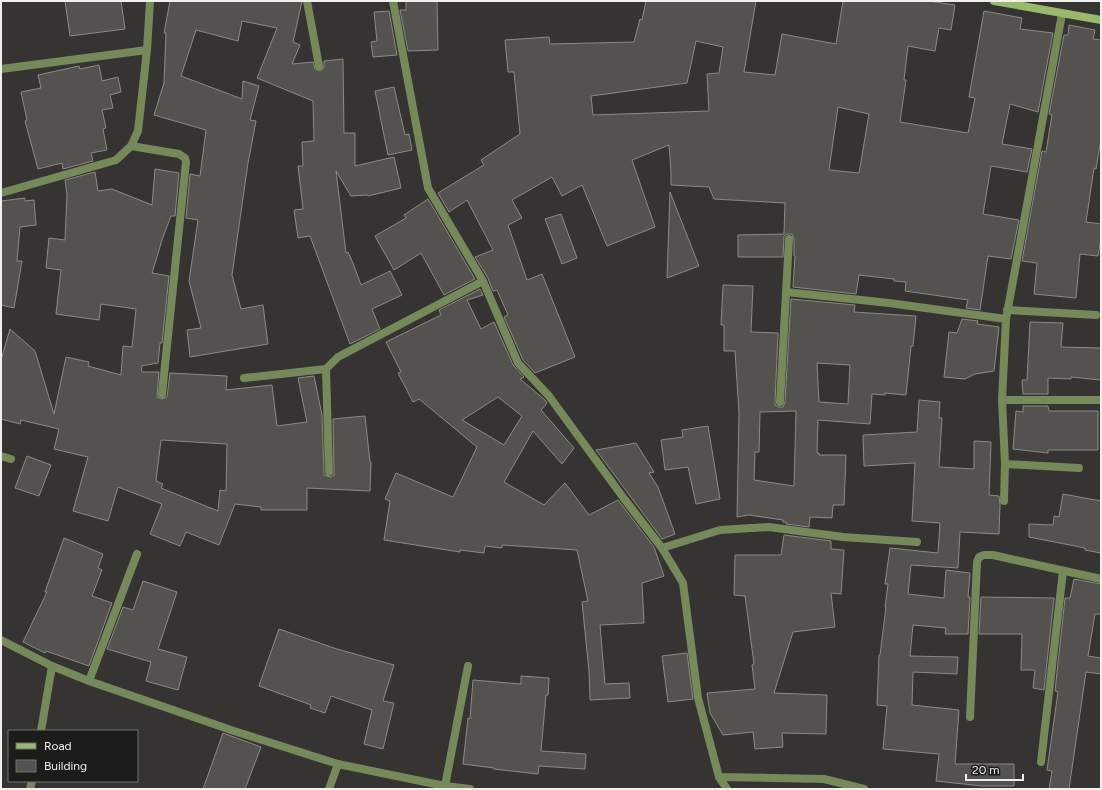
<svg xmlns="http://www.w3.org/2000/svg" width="1102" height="790" font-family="Figtree,sans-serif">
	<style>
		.building { fill: #54524f; stroke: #8c8a87; fill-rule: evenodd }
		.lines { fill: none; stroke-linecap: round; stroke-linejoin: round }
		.lane { stroke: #758959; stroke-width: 8 }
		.street { stroke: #758959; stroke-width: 8 }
		.secondary { stroke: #99b96b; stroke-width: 8 }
	</style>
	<rect width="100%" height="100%" fill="#353432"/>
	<path class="building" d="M 65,1 L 121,1 L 125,29 L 70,36 Z
		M 170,1 L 302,1 L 293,42 L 300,45 L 292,64 L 313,62 L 315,69 L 320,71 L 324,68 L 324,61 L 343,59 L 344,133 L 355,133 L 355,166 L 394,157 L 401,188 L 368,196 L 367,195 L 351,196 L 336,171 L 346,253 L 348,252 L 353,263 L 361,285 L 390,271 L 402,295 L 372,309 L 380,329 L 350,344 L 310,236 L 298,238 L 294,210 L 303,209 L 298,166 L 303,166 L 302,142 L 314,141 L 313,101 L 257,78 L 277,28 L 242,21 L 238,41 L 196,30 L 181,76 L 242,99 L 243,81 L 259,86 L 250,120 L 256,121 L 248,163 L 232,275 L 241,309 L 263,305 L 268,344 L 190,357 L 187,330 L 201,328 L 189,281 L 198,220 L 186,218 L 190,174 L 200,176 L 206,130 L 154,115 L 164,83 L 166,33 L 164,33 Z
		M 406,1 L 437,1 L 438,50 L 408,51 L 400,10 L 406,10 Z
		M 646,1 L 756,1 L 744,72 L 775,75 L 782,34 L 836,44 L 843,1 L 929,1 L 955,5 L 951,30 L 939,28 L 935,51 L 908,46 L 904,80 L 906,80 L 900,122 L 968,133 L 975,98 L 969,97 L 984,11 L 1022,18 L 1020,29 L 1053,33 L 1038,112 L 1010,104 L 1002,144 L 1032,149 L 1027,172 L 991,166 L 983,214 L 1019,220 L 1011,259 L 988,256 L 980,310 L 966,308 L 968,300 L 905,291 L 906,282 L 894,281 L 894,279 L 859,275 L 856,294 L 793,287 L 795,256 L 794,256 L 794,239 L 792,234 L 787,234 L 784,236 L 783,257 L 738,257 L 738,235 L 784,234 L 785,203 L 714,199 L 709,187 L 671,185 L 671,172 L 669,145 L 632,160 L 655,227 L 607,246 L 582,185 L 562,196 L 552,177 L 512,200 L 522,218 L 508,225 L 527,280 L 542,274 L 575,357 L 535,373 L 523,360 L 504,317 L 508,315 L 497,290 L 493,291 L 488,278 L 475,257 L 493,250 L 467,200 L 449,212 L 438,193 L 484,165 L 481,160 L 520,134 L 514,72 L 508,72 L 505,40 L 549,37 L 550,44 L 634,42 L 640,19 L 642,20 ZM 696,41 L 723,47 L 719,73 L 707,74 L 709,111 L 593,115 L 591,96 L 687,83 ZM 838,107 L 869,114 L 859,173 L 829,170 Z
		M 389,11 L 397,55 L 373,57 L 371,42 L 377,41 L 374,12 Z
		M 1069,25 L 1095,30 L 1093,39 L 1101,40 L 1101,139 L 1096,169 L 1094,168 L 1086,222 L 1101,224 L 1101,239 L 1098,256 L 1080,254 L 1076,298 L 1034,294 L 1037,263 L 1022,261 L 1042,151 L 1046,152 L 1052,115 L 1049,114 L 1064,35 L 1068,35 Z
		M 99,65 L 102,81 L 118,77 L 121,92 L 110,95 L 113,108 L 102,110 L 106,128 L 103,129 L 107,150 L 91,153 L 93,161 L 63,169 L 62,163 L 38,169 L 25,121 L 27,120 L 21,92 L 41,88 L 38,75 L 79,66 L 80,69 Z
		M 394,87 L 405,135 L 409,134 L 412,150 L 388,155 L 375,91 Z
		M 155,169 L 179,173 L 175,216 L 171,216 L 163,237 L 152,273 L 169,276 L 162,343 L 160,343 L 158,363 L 141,366 L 142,372 L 159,372 L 157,397 L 162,399 L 167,397 L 170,373 L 227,376 L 226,390 L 272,385 L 277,426 L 307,422 L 298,378 L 314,376 L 322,415 L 324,475 L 330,477 L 334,475 L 334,472 L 333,419 L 365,416 L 370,462 L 371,462 L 370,491 L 307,488 L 307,510 L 261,510 L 261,507 L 235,504 L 219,545 L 186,532 L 180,546 L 150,534 L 162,504 L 118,487 L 108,521 L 73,511 L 88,457 L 54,449 L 59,429 L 21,420 L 20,424 L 1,419 L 1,360 L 10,329 L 35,351 L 54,414 L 66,357 L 89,362 L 88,366 L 121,375 L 123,346 L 132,347 L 136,309 L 101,304 L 99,320 L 56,314 L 61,270 L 46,268 L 49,238 L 65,240 L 67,195 L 65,180 L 95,172 L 98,191 L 112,189 L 152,205 ZM 161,440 L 227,444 L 226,491 L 220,490 L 218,511 L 161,488 L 163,484 L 156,481 Z
		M 670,192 L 699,266 L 667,278 Z
		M 25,198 L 25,201 L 34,200 L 36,225 L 20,227 L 17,261 L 22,261 L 14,308 L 1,305 L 1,201 Z
		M 428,199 L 475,279 L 444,295 L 421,253 L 394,270 L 375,236 L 406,218 L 404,215 Z
		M 561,214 L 577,258 L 562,264 L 545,219 Z
		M 723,285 L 753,286 L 751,332 L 778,333 L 775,402 L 775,405 L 779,407 L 783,407 L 785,402 L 791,299 L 855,305 L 854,312 L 916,316 L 913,346 L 911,346 L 906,395 L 885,393 L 885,395 L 872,394 L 870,424 L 818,420 L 817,453 L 819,453 L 819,455 L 846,455 L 844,505 L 833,505 L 832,518 L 810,517 L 809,527 L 786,524 L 786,522 L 783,522 L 783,520 L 749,515 L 737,517 L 739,413 L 735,351 L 724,351 L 724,325 L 721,325 ZM 817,363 L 850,365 L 848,404 L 819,402 ZM 796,411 L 794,486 L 754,480 L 755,452 L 759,452 L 760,412 Z
		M 480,289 L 483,295 L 467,300 L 481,329 L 494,322 L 513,365 L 524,377 L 520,379 L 545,400 L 547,403 L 541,410 L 574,448 L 562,464 L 533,431 L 504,482 L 544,505 L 565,483 L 589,515 L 618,500 L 654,547 L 664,576 L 642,583 L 644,623 L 600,625 L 605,684 L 629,683 L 630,698 L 590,700 L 589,671 L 582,602 L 588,601 L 577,550 L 502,545 L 502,548 L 485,546 L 484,553 L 460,550 L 460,552 L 384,540 L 390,501 L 385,499 L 396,473 L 453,497 L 477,447 L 419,399 L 413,402 L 398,373 L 401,372 L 386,342 L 441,315 L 439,310 ZM 498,397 L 522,416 L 504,445 L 462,420 Z
		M 962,319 L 978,321 L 977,324 L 999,327 L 994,371 L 975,374 L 965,379 L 944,377 L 949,332 L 957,333 Z
		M 1030,322 L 1063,323 L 1061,347 L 1101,348 L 1101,380 L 1071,377 L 1071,379 L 1048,378 L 1048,394 L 1023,394 L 1022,380 L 1027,380 Z
		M 919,400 L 940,402 L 939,418 L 942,418 L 939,467 L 974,469 L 974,441 L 991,442 L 989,495 L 999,496 L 1000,504 L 999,534 L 960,532 L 958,568 L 911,565 L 908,594 L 944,598 L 946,570 L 970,573 L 968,597 L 970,597 L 968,634 L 945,634 L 946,628 L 913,625 L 910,656 L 958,657 L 957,674 L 913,672 L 912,705 L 959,710 L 955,764 L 1014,764 L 1014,786 L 982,786 L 936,781 L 939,754 L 883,749 L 887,706 L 877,705 L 879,655 L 880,655 L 886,607 L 885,607 L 888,584 L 885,584 L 890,548 L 938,553 L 940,523 L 912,521 L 915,463 L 864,466 L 863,435 L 917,432 Z
		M 1023,406 L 1048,406 L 1049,411 L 1098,411 L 1098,450 L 1048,450 L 1048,453 L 1013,449 L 1016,411 L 1023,412 Z
		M 708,426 L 720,499 L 696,504 L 688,467 L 665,470 L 661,440 L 683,437 L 682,430 Z
		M 636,443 L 654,472 L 649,473 L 658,487 L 675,534 L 662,539 L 596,450 Z
		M 27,456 L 51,465 L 39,496 L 15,488 Z
		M 1063,494 L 1101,501 L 1101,553 L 1085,550 L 1085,548 L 1029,537 L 1029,524 L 1053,525 L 1054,516 L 1059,517 Z
		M 784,535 L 831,541 L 831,549 L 844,550 L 841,594 L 831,593 L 835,627 L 793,632 L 774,693 L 827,695 L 826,734 L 782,733 L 783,747 L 755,749 L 753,732 L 723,735 L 710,713 L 707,693 L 755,689 L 752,665 L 754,664 L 745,596 L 734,595 L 735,555 L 781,555 Z
		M 64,538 L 103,554 L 98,568 L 102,570 L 92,596 L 112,603 L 89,666 L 46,651 L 45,653 L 23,642 L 47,592 L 45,592 Z
		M 1074,579 L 1101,584 L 1101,614 L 1095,614 L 1088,656 L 1101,658 L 1101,674 L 1086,672 L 1069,789 L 1049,789 L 1052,771 L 1047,770 L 1058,692 L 1055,691 L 1065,598 L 1070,598 Z
		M 143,581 L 177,592 L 158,649 L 187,657 L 178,690 L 146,681 L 151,662 L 107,649 L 123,607 L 133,610 Z
		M 981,597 L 1054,598 L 1044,690 L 1033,688 L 1035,670 L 1021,670 L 1022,634 L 979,634 Z
		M 279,629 L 337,649 L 394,665 L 383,701 L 394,703 L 383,749 L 364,744 L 372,710 L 331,696 L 325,713 L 310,708 L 311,705 L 259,686 Z
		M 687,653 L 693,699 L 668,702 L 662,656 Z
		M 521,676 L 549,678 L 548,695 L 546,695 L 541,751 L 586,754 L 585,769 L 539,766 L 538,774 L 494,769 L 494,768 L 463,764 L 468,718 L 470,719 L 473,680 L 521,684 Z
		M 223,733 L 261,747 L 245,789 L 203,789 Z"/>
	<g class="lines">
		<path class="lane" d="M 445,786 L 468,666"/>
		<path class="street" d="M 307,1 L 319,66
			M 393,1 L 428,188 L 483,281 L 518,363 L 549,396 L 625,500 L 662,548 L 683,583 L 698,698 L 719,777 L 727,789
			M 1,69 L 147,50
			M 131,146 L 179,154 L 185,158 L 186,162 L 162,394
			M 1,193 L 116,160 L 131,146 L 138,131 L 147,50 L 150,1
			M 786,292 L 889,303 L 1006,319
			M 1007,310 L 1096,315
			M 326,369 L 329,472
			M 244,378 L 326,369 L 338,357 L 483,281
			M 1002,400 L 1101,400
			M 780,402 L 789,239
			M 1,456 L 11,459
			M 1005,464 L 1079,468
			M 1004,501 L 1005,464 L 1002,400 L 1006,319 L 1062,14
			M 662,548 L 720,530 L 769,527 L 843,537 L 917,542
			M 1,640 L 52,666 L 89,681 L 237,732 L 338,764 L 445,786 L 470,789
			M 89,681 L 137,554
			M 970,717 L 977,562 L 979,557 L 984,555 L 993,555 L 1101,579
			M 41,731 L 52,666
			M 1041,762 L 1063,571
			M 719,777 L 824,779 L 864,789
			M 30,789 L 32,781
			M 329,789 L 338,764"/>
		<path class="secondary" d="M 994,1 L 1101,20"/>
	</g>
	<rect width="1102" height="790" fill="none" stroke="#efefed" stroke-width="4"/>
	<rect x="8" y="730" width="130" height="52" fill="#1c1c1b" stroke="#70706f"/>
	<rect x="16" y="743" width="20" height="6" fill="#99b96b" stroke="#70706f"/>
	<text x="44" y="750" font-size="12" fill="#efefed">Road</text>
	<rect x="16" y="760" width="20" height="12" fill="#54524f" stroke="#70706f"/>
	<text x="44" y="770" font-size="12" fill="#efefed">Building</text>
	<path d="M966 774v6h57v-6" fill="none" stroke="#efefed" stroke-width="2"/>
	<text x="972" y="774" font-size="12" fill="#efefed" stroke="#1c1c1b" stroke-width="3" paint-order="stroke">20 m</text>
</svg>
